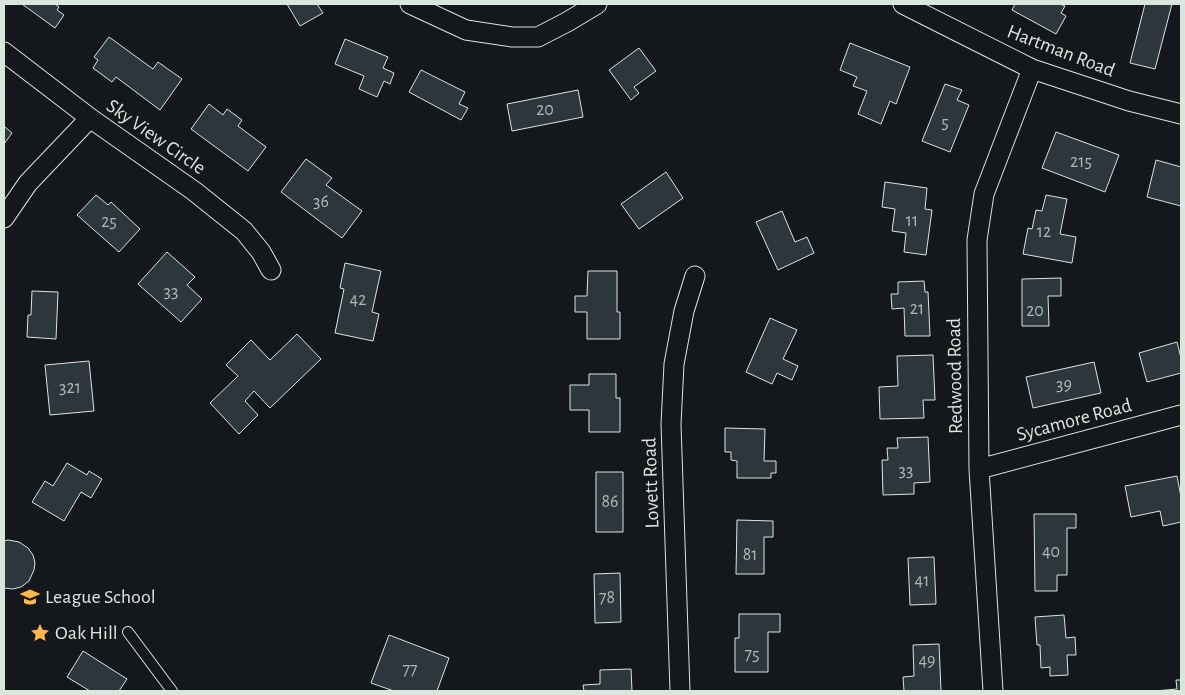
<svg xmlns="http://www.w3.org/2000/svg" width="1185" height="695" font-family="'Alegreya Sans',sans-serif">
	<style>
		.building { fill: #2c363c; stroke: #d8e6dc }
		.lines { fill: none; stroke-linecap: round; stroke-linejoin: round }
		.lane-casing { stroke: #d8e6dc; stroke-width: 12 }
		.street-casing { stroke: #d8e6dc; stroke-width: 21 }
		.lane { stroke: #14181c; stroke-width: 10 }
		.street { stroke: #14181c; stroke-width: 19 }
		.labels { text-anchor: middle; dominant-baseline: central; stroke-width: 4; stroke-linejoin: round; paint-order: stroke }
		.number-label { font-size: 18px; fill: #adbab4 }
		.street-label { font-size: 20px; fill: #d8e6dc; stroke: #14181c }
		.poi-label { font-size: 20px; fill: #d8e6dc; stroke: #14181c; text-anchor: start }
	</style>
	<rect width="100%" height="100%" fill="#14181c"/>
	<path class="building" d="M 22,4 L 55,4 L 59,7 L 57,10 L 64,15 L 55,28 Z
		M 287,4 L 317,4 L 323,13 L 300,26 Z
		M 1015,4 L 1060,4 L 1065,6 L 1061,13 L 1066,16 L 1056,34 L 1012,10 Z
		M 1145,4 L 1172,4 L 1155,69 L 1130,63 Z
		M 109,37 L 153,69 L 158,62 L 182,79 L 160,110 L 116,77 L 112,82 L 93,68 L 98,60 L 94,57 Z
		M 345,39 L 388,57 L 383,68 L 394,73 L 390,84 L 384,81 L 377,97 L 359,89 L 364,76 L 335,64 Z
		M 850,43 L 910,67 L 896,104 L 890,101 L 881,124 L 858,114 L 867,91 L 853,86 L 857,77 L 840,70 Z
		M 639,48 L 656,71 L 634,87 L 639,93 L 631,100 L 609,70 Z
		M 421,70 L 465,92 L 459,104 L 468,108 L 461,120 L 409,92 Z
		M 945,84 L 962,90 L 957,100 L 969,105 L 950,152 L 922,141 Z
		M 578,90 L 583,117 L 512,131 L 507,104 Z
		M 209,104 L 223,115 L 227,109 L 242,120 L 238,126 L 266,147 L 248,171 L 191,129 Z
		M 4,126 L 12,133 L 4,144 Z
		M 1056,132 L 1119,155 L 1105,192 L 1042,168 Z
		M 306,159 L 332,178 L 326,185 L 362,211 L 342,238 L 281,192 Z
		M 1156,160 L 1181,167 L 1181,206 L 1147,197 Z
		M 666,172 L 683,198 L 639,229 L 621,204 Z
		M 885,182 L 927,188 L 925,209 L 932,210 L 926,255 L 904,252 L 906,233 L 892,231 L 895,209 L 882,207 Z
		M 96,195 L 108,205 L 111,202 L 140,229 L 119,252 L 77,215 Z
		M 1046,195 L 1067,199 L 1060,234 L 1076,237 L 1072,263 L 1023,254 L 1028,228 L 1032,229 L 1036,210 L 1042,211 Z
		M 782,211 L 795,242 L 807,237 L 814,253 L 778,270 L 756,222 Z
		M 167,252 L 195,277 L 187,285 L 202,299 L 181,322 L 138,284 Z
		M 345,263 L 381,271 L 372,312 L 379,314 L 373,341 L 335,333 L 344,289 L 340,288 Z
		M 588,271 L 617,271 L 617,312 L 620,312 L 620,339 L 587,339 L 587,312 L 575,312 L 575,296 L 587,296 Z
		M 1061,278 L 1061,296 L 1048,296 L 1049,326 L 1022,326 L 1022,279 Z
		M 924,281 L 925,292 L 928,292 L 930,336 L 905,336 L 904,308 L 892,309 L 891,294 L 898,294 L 898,282 Z
		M 32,291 L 58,292 L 56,339 L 27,337 L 28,315 L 31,315 Z
		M 770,318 L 797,330 L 783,359 L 798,366 L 792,380 L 777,373 L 772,384 L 746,372 Z
		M 297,334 L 321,359 L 270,408 L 254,391 L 245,401 L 258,415 L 239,434 L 210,403 L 238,376 L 226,365 L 251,340 L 270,360 Z
		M 1177,342 L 1181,358 L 1181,373 L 1147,382 L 1139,353 Z
		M 933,355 L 935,400 L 923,400 L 924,418 L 880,419 L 879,387 L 898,386 L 897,356 Z
		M 89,361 L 94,411 L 50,415 L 45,365 Z
		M 1094,362 L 1101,393 L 1033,408 L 1026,377 Z
		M 589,374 L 616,374 L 616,398 L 620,398 L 620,432 L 589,432 L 589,410 L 570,410 L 570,385 L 589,385 Z
		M 725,428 L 765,429 L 764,461 L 776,461 L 776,473 L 771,473 L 771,478 L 737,478 L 737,461 L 731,460 L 731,452 L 725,452 Z
		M 928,437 L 930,482 L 914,483 L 914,494 L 883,495 L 882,460 L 888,460 L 887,448 L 898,448 L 897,438 Z
		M 67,463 L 87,475 L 89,471 L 102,479 L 91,498 L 81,492 L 64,521 L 32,502 L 45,481 L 53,486 Z
		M 596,472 L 623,472 L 623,532 L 596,532 Z
		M 1177,476 L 1181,497 L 1181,522 L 1163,526 L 1160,511 L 1131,517 L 1125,486 Z
		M 1034,514 L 1076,514 L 1076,528 L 1067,528 L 1067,575 L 1057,575 L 1057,591 L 1035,591 Z
		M 737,520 L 773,521 L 773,537 L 764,537 L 764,574 L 736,574 Z
		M 8,540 L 19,542 L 28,548 L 33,555 L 35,563 L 34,570 L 29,581 L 21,587 L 13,589 L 4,588 L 4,541 Z
		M 934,557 L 936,604 L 910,605 L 908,558 Z
		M 620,573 L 621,622 L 595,623 L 594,574 Z
		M 739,614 L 780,614 L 780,632 L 768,632 L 768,672 L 735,672 L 735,638 L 739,638 Z
		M 1064,615 L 1066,638 L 1075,637 L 1076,655 L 1067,655 L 1068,675 L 1050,676 L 1050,667 L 1041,668 L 1040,645 L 1037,645 L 1035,617 Z
		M 389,635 L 449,658 L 437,691 L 394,691 L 371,683 Z
		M 939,644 L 941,691 L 904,691 L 903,677 L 914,676 L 913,645 Z
		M 83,651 L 127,679 L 119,691 L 90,691 L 67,677 Z
		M 631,669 L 632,691 L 584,691 L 583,685 L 600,684 L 600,670 Z
		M 1176,680 L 1181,680 L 1181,691 L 1155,691 L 1177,689 Z"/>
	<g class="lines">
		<g class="lane-casing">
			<path id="lane" d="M 128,632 L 172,691"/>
		</g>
		<g class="street-casing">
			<path id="street" d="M 410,4 L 466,30 L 512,37 L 538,37 L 567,22 L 597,4
				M 903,4 L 1032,69 L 1129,101 L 1181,114
				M 4,52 L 90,118 L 194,191 L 244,231 L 261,252 L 271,270
				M 4,218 L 28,183 L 90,118
				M 979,469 L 1181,415
				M 680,691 L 671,424 L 674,364 L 684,311 L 695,276
				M 993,691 L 979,469 L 977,240 L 984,194 L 1032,69"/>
		</g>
		<use href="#lane" class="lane"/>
		<use href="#street" class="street"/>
	</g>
	<defs>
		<g id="school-bare" transform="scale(1.5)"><path d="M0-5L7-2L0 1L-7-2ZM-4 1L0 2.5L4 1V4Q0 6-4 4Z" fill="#ffb74d" stroke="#14181c" stroke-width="2.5" paint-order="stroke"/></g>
		<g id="sight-bare" transform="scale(1.5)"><path d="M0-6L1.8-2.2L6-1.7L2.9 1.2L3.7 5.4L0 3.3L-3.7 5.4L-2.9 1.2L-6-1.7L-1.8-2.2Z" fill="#ffb74d" stroke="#14181c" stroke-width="2.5" paint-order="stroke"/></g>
	</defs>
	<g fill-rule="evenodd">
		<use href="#school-bare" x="30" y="597"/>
		<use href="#sight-bare" x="40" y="633"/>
	</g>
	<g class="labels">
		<g class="number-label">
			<text x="545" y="110">20</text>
			<text x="945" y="123">5</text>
			<text x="1081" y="162">215</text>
			<text x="321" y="202">36</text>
			<text x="912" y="221">11</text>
			<text x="109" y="222">25</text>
			<text x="1044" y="232">12</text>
			<text x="171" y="292">33</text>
			<text x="358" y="300">42</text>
			<text x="917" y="309">21</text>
			<text x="1035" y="311">20</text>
			<text x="1064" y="385">39</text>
			<text x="70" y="388">321</text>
			<text x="906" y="471">33</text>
			<text x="610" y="502">86</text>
			<text x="1051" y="552">40</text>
			<text x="750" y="555">81</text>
			<text x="922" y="581">41</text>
			<text x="607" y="598">78</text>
			<text x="752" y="655">75</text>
			<text x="927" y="661">49</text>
			<text x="410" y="670">77</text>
		</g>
		<g class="street-label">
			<text transform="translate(1061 51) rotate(21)">Hartman Road</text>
			<text transform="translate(156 137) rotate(35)">Sky View Circle</text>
			<text transform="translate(955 376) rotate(-91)">Redwood Road</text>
			<text transform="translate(1074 420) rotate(-15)">Sycamore Road</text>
			<text transform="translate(651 483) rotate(-92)">Lovett Road</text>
		</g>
		<g class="poi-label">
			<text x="45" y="597">League School</text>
			<text x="55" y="633">Oak Hill</text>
		</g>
	</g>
	<rect width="1185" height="695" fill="none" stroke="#d8e6dc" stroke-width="10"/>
</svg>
